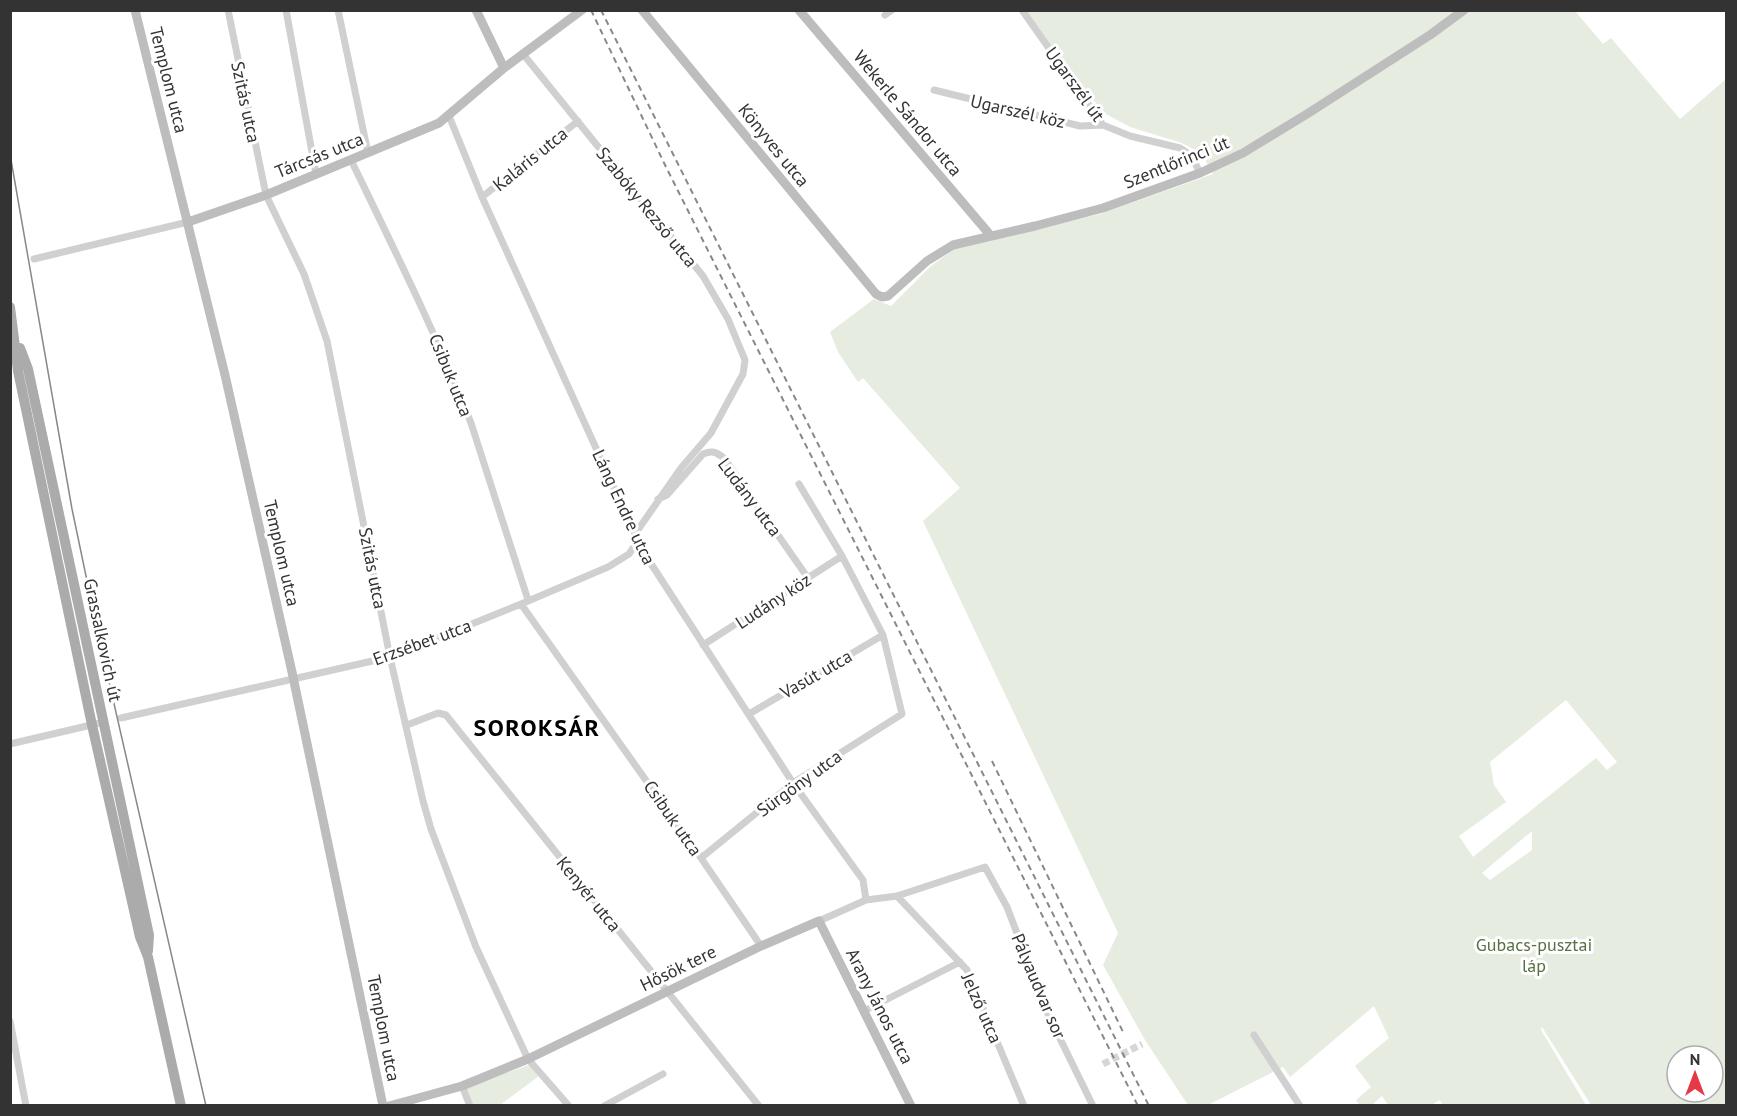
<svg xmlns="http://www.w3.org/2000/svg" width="1737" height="1116" font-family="'PT Sans',sans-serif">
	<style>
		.green { fill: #e6ecdf; fill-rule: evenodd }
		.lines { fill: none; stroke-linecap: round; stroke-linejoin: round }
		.street-tunnel { stroke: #d6d6d6; stroke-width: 7; stroke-dasharray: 7 3.5; stroke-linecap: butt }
		.street { stroke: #d0d0d0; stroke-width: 7 }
		.secondary { stroke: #bdbdbd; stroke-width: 9 }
		.primary { stroke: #ababab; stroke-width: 10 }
		.tram { stroke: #888; stroke-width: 1.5 }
		.rail { stroke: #888; stroke-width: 2; stroke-dasharray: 6 4.5; stroke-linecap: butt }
		.labels { text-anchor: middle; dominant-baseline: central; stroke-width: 6; stroke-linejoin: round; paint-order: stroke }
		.street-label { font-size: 18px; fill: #333; stroke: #fff }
		.park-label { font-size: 18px; fill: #56703f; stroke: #fff }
		.district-label { font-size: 24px; font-weight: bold; letter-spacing: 1.5px; fill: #000; stroke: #fff }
	</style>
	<rect width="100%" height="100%" fill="#fff"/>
	<path class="green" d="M 1024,11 L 1575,11 L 1603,44 L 1611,38 L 1680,119 L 1726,79 L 1726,1105 L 1591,1105 L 1542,1027 L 1541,1030 L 1586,1105 L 1443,1106 L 1440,1100 L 1431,1105 L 1389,1106 L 1382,1096 L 1372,1105 L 1359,1105 L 1356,1100 L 1371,1087 L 1355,1066 L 1389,1038 L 1374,1006 L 1290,1077 L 1283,1067 L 1208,1105 L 1188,1105 L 1145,1040 L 1103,965 L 1118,933 L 923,521 L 960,488 L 863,378 L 858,382 L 838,352 L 830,332 L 874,299 L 891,306 L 931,266 L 955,249 L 1100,214 L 1213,174 L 1201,153 L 1182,143 L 1130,127 L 1106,114 L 1057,61 ZM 1566,700 L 1617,762 L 1607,770 L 1596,758 L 1473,857 L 1459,836 L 1506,802 L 1494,785 L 1490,762 ZM 1532,831 L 1532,850 L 1490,880 L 1482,873 ZM 1677,1056 L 1713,1056 L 1713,1092 L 1677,1092 Z
		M 529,1065 L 539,1076 L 500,1105 L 473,1105 L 465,1087 Z"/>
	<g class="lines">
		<path class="street-tunnel" d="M 1103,1064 L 1142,1044"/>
		<path class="street" d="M 228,10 L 266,195 L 304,274 L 327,341 L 390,657 L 423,801 L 431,829 L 476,947 L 528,1059 L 569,1106
			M 286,10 L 316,174
			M 338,10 L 368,153
			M 1022,10 L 1103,125 L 1130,136 L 1180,148 C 1191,154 1195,162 1200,173
			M 885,15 L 892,10
			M 523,54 L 703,276 L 728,319 L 745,360 L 743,374 L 711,433 L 681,468 L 635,534
			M 934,90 L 1080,126 L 1103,125
			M 449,116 L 482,197 L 635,534 L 637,542 L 793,783 L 863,880 L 866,900
			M 351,160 C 393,247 436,333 471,423 L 528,600
			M 482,197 L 578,121
			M 34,259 L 188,222
			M 658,499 L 667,495 L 703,454 C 712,450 716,452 724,458 L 808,578
			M 521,604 L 701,858 L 761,946
			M 703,645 L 842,556
			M 749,714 L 883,635
			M 121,718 L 390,657 L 521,604 L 608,567 L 629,554 L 637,542
			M 407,725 L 438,713 L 446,715 L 759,1106
			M 10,744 L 104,722
			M 701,858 L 793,783 L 902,714 L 883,635 L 842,556 L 799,484
			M 897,896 L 967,970 L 1024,1106
			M 819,921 L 866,900 L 897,896 L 985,867 L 1007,907 L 1047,1012 L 1093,1106
			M 864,1011 L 960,962
			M 10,1021 L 26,1106
			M 1254,1035 L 1300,1106
			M 462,1086 L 470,1106
			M 604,1106 L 663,1074"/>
		<path class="secondary" d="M 135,10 L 225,375 L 292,672 L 383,1106
			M 476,10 L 504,68
			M 642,10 L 876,294 L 882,297 L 888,296 L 927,261 L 953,245 L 1035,226 L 1103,208 L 1200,173 L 1243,153 L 1307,114 L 1430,35 L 1464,10
			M 799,10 L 991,236
			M 188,222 L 266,195 L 439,123 L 504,68 L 582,10
			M 389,1106 L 462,1086 L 528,1059 L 761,946 L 819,921 L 911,1106"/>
		<path class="primary" d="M 10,307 L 18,371 L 92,725 L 140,937 L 148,957 L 181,1106
			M 20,348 L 28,369 L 149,935 L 148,951"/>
		<path class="tram" d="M 10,154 L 72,509 L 99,638 L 206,1106"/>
		<path class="rail" d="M 591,10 L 666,167 L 1138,1106
			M 601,10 L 1149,1106
			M 992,761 L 1124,1034"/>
	</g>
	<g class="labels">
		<g class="street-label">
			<text transform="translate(169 80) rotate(76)">Templom utca</text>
			<text transform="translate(1075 84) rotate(54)">Ugarszél út</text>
			<text transform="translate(246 102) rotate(78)">Szitás utca</text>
			<text transform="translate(1018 111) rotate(13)">Ugarszél köz</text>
			<text transform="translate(908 113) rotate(50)">Wekerle Sándor utca</text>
			<text transform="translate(774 145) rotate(51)">Könyves utca</text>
			<text transform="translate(319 155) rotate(-22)">Tárcsás utca</text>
			<text transform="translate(530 159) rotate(-39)">Kaláris utca</text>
			<text transform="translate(1176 162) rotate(-22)">Szentlőrinci út</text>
			<text transform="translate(647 207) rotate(51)">Szabóky Rezső utca</text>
			<text transform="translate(451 375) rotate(68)">Csibuk utca</text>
			<text transform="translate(750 497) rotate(53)">Ludány utca</text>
			<text transform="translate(624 507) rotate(65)">Láng Endre utca</text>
			<text transform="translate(282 553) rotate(77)">Templom utca</text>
			<text transform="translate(373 568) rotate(79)">Szitás utca</text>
			<text transform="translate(773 601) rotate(-33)">Ludány köz</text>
			<text transform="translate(103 640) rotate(78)">Grassalkovich út</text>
			<text transform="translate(422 642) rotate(-20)">Erzsébet utca</text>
			<text transform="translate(816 674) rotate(-30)">Vasút utca</text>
			<text transform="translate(799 783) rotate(-36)">Sürgöny utca</text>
			<text transform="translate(673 818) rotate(55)">Csibuk utca</text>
			<text transform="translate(589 894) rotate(51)">Kenyér utca</text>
			<text transform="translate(678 968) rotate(-26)">Hősök tere</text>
			<text transform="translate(1039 986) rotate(67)">Pályaudvar sor</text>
			<text transform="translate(880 1006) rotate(63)">Arany János utca</text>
			<text transform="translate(982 1008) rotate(66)">Jelző utca</text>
			<text transform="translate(384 1028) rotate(79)">Templom utca</text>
		</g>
		<g class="park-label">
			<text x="1534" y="944">Gubacs-pusztai<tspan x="1534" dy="21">láp</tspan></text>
		</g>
		<g class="district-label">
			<text x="537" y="727">SOROKSÁR</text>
		</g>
	</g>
	<rect width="1737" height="1116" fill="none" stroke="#333333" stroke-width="24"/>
	<g transform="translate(1695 1074)"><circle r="28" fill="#ffffff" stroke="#adadad" stroke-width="1.5"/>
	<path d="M0-4.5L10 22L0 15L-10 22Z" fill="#e63946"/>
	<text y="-9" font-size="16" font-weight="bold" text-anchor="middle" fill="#333333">N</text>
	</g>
</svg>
